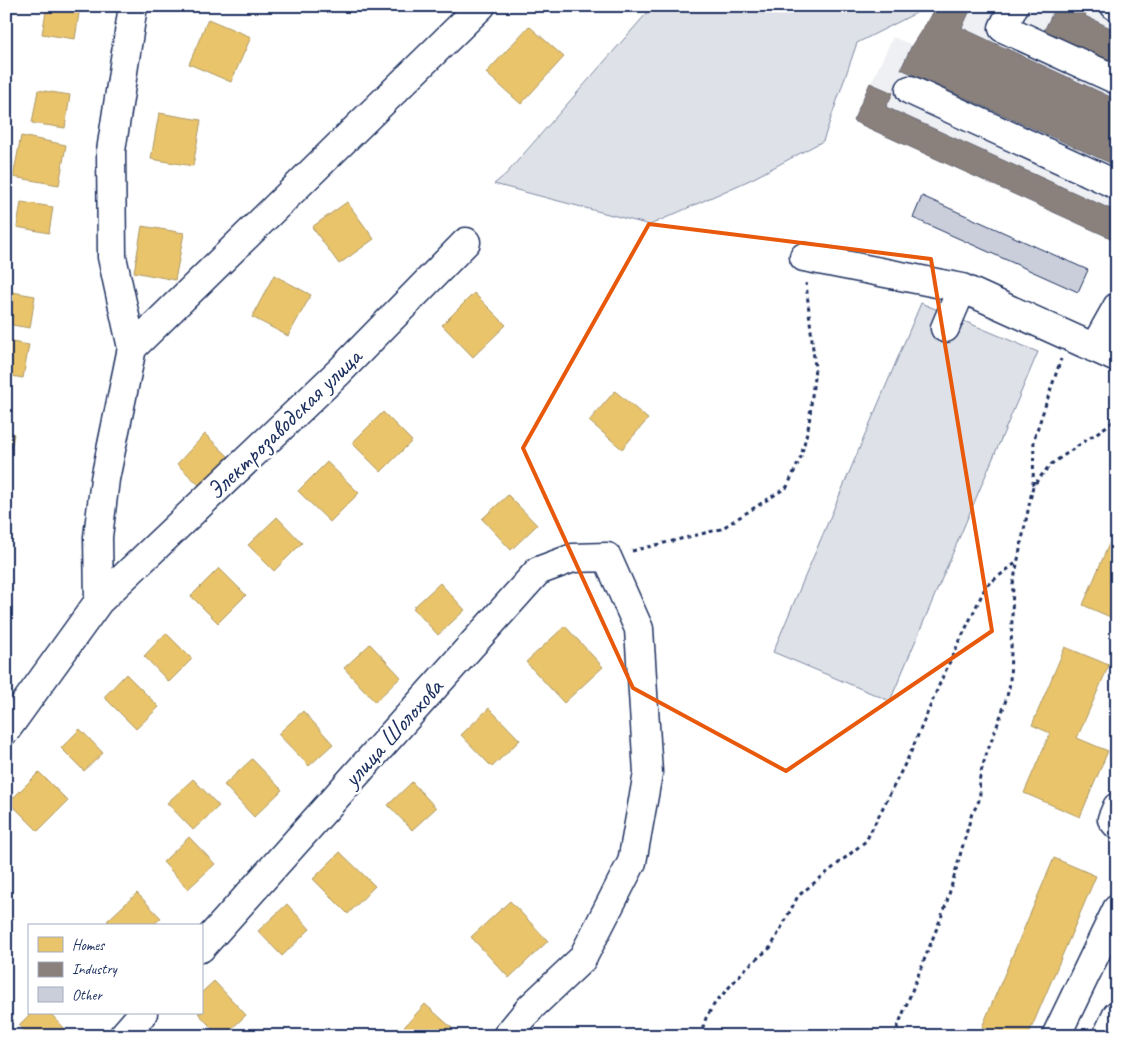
<svg xmlns="http://www.w3.org/2000/svg" width="1123" height="1042" font-family="Caveat,sans-serif">
	<style>
		.built { fill: #eff0f4 }
		.green { fill: #dee1e7; stroke: #7c88a2 }
		.homes { fill: #e9c46a; stroke: #ab9766 }
		.industry { fill: #8a817c; stroke: #696873 }
		.building { fill: #caceda; stroke: #1b2f5e }
		.lines { fill: none; stroke-linecap: round; stroke-linejoin: round }
		.minor-casing { stroke: #1b2f5e; stroke-width: 31 }
		.path { stroke: #1b2f5e; stroke-width: 3; stroke-dasharray: 4 4; stroke-linecap: butt }
		.minor { stroke: #fff; stroke-width: 28 }
		.marked { fill: none; stroke: #e8590c; stroke-width: 4; stroke-linejoin: round }
		.labels { text-anchor: middle; dominant-baseline: central; stroke-width: 5; stroke-linejoin: round; paint-order: stroke }
		.street-label { font-size: 25px; fill: #1b2f5e; stroke: #fff }
	</style>
	<rect width="100%" height="100%" fill="#fff"/>
	<filter id="ink" filterUnits="userSpaceOnUse"><feTurbulence type="fractalNoise" baseFrequency=".02" numOctaves="2"/><feDisplacementMap in="SourceGraphic" scale="10" xChannelSelector="R" yChannelSelector="G"/><feConvolveMatrix kernelMatrix="1 2 1 2 8 2 1 2 1" color-interpolation-filters="sRGB"/></filter>
	<g filter="url(#ink)">
		<path class="built" d="M 937,6 L 1117,6 L 1117,241 L 853,121 L 893,37 L 912,45 Z"/>
		<path class="green" d="M 653,6 L 930,6 L 857,43 L 823,141 L 752,179 L 650,225 L 494,184 L 506,174 Z
			M 921,303 L 1038,352 L 890,701 L 773,652 Z"/>
		<path class="homes" d="M 47,6 L 80,7 L 75,39 L 42,34 Z
			M 208,19 L 251,37 L 231,82 L 189,64 Z
			M 529,26 L 564,57 L 521,104 L 486,73 Z
			M 38,90 L 70,95 L 65,128 L 32,123 Z
			M 159,113 L 201,120 L 193,166 L 151,159 Z
			M 21,136 L 66,145 L 59,185 L 13,177 Z
			M 21,202 L 53,207 L 49,233 L 17,227 Z
			M 347,202 L 374,239 L 339,264 L 312,227 Z
			M 142,226 L 184,233 L 175,280 L 134,272 Z
			M 274,275 L 311,295 L 288,336 L 252,317 Z
			M 6,291 L 35,296 L 30,328 L 6,324 Z
			M 474,293 L 506,325 L 473,357 L 442,325 Z
			M 6,341 L 29,345 L 23,378 L 6,375 Z
			M 615,391 L 648,419 L 622,449 L 589,421 Z
			M 383,412 L 412,441 L 381,472 L 352,443 Z
			M 6,433 L 14,434 L 9,458 L 6,457 Z
			M 205,434 L 228,456 L 200,486 L 177,464 Z
			M 327,462 L 359,493 L 330,522 L 298,491 Z
			M 508,495 L 537,525 L 511,550 L 482,519 Z
			M 277,517 L 302,543 L 274,571 L 248,545 Z
			M 1117,525 L 1117,620 L 1083,605 Z
			M 219,568 L 246,595 L 218,623 L 191,596 Z
			M 440,583 L 465,610 L 438,635 L 413,608 Z
			M 565,626 L 603,667 L 564,703 L 526,662 Z
			M 166,633 L 192,659 L 169,682 L 144,656 Z
			M 370,644 L 401,677 L 375,702 L 344,668 Z
			M 1065,647 L 1109,665 L 1077,738 L 1108,751 L 1080,817 L 1024,793 L 1050,733 L 1032,725 Z
			M 126,674 L 159,707 L 136,729 L 104,697 Z
			M 489,708 L 520,740 L 492,767 L 461,735 Z
			M 303,711 L 333,744 L 309,766 L 278,734 Z
			M 80,729 L 103,753 L 84,771 L 61,748 Z
			M 252,759 L 282,790 L 254,817 L 224,785 Z
			M 39,772 L 68,801 L 38,831 L 9,802 Z
			M 193,779 L 219,806 L 193,830 L 167,803 Z
			M 412,782 L 436,808 L 412,830 L 388,805 Z
			M 189,837 L 215,864 L 188,889 L 163,862 Z
			M 340,852 L 375,886 L 348,914 L 313,879 Z
			M 1054,858 L 1096,876 L 1028,1036 L 1004,1036 L 982,1027 Z
			M 137,893 L 161,918 L 152,926 L 112,926 L 107,921 Z
			M 510,901 L 548,941 L 509,978 L 471,937 Z
			M 287,904 L 310,929 L 282,956 L 258,931 Z
			M 214,981 L 246,1015 L 224,1036 L 219,1036 L 198,1013 L 201,1013 L 201,993 Z
			M 425,1004 L 452,1028 L 446,1036 L 396,1036 Z
			M 31,1013 L 50,1013 L 67,1031 L 62,1036 L 29,1036 L 19,1025 Z"/>
		<path class="industry" d="M 937,6 L 972,6 L 962,28 L 1117,100 L 1117,166 L 901,69 L 912,45 Z
			M 1049,6 L 1089,6 L 1085,16 L 1117,31 L 1117,59 L 1106,69 L 1043,33 L 1055,8 Z
			M 870,83 L 893,93 L 886,107 L 1117,212 L 1117,241 L 853,121 Z"/>
		<path class="building" d="M 922,196 L 1088,270 L 1078,292 L 913,218 Z"/>
		<g class="lines">
			<g class="minor-casing">
				<path id="minor" d="M 1014,6 L 1003,28 L 1117,80
					M 1115,6 L 1117,7
					M 910,90 L 1117,185
					M 804,257 L 962,288 L 1117,358
					M 945,328 L 962,288
					M 132,348 L 481,6
					M 1094,348 L 1117,307
					M 99,601 L 98,537 L 105,479 L 132,348 L 112,257 L 111,151 L 133,6
					M 6,730 L 99,601 L 339,372 L 466,242
					M 1117,807 L 1112,819 L 1117,825
					M 201,948 L 538,571 L 573,558 L 607,557 L 639,629 L 648,773 L 632,862 L 582,959 L 531,1007 L 507,1036
					M 123,1036 L 143,1013
					M 1056,1036 L 1117,909
					M 1107,1036 L 1117,1015"/>
			</g>
			<path class="path" d="M 1033,485 L 1034,439 L 1061,359
				M 632,551 L 721,529 L 787,487 L 801,457 L 809,424 L 815,368 L 806,283
				M 700,1036 L 706,1018 L 715,1003 L 747,967 L 771,947 L 798,896 L 866,841 L 910,754 L 943,676 L 986,586 L 1017,562
				M 894,1036 L 946,905 L 972,813 C 986,794 976,791 981,772 C 989,742 1004,714 1010,683 L 1013,584 L 1033,486 L 1050,465 L 1117,419"/>
			<use href="#minor" class="minor"/>
		</g>
	</g>
	<path class="marked" d="M 649,224 L 931,259 L 992,631 L 786,771 L 633,688 L 523,448 Z"/>
	<g class="labels">
		<g class="street-label">
			<text transform="translate(284 424) rotate(-44)">Электрозаводская улица</text>
			<text transform="translate(393 733) rotate(-48)">улица Шолохова</text>
		</g>
	</g>
	<rect width="1123" height="1042" fill="none" stroke="#fff" stroke-width="25"/>
	<rect x="12" y="12" width="1098" height="1017" fill="none" stroke="#1b2f5e" stroke-width="2" filter="url(#ink)"/>
	<rect x="28" y="924" width="175" height="90" fill="#ffffff" stroke="#a4acbf"/>
	<rect x="38" y="937" width="25" height="15" fill="#e9c46a" stroke="#a4acbf"/>
	<text x="72" y="950" font-size="15" fill="#1b2f5e">Homes</text>
	<rect x="38" y="962" width="25" height="15" fill="#8a817c" stroke="#a4acbf"/>
	<text x="72" y="974" font-size="15" fill="#1b2f5e">Industry</text>
	<rect x="38" y="987" width="25" height="15" fill="#caceda" stroke="#a4acbf"/>
	<text x="72" y="1000" font-size="15" fill="#1b2f5e">Other</text>
</svg>
